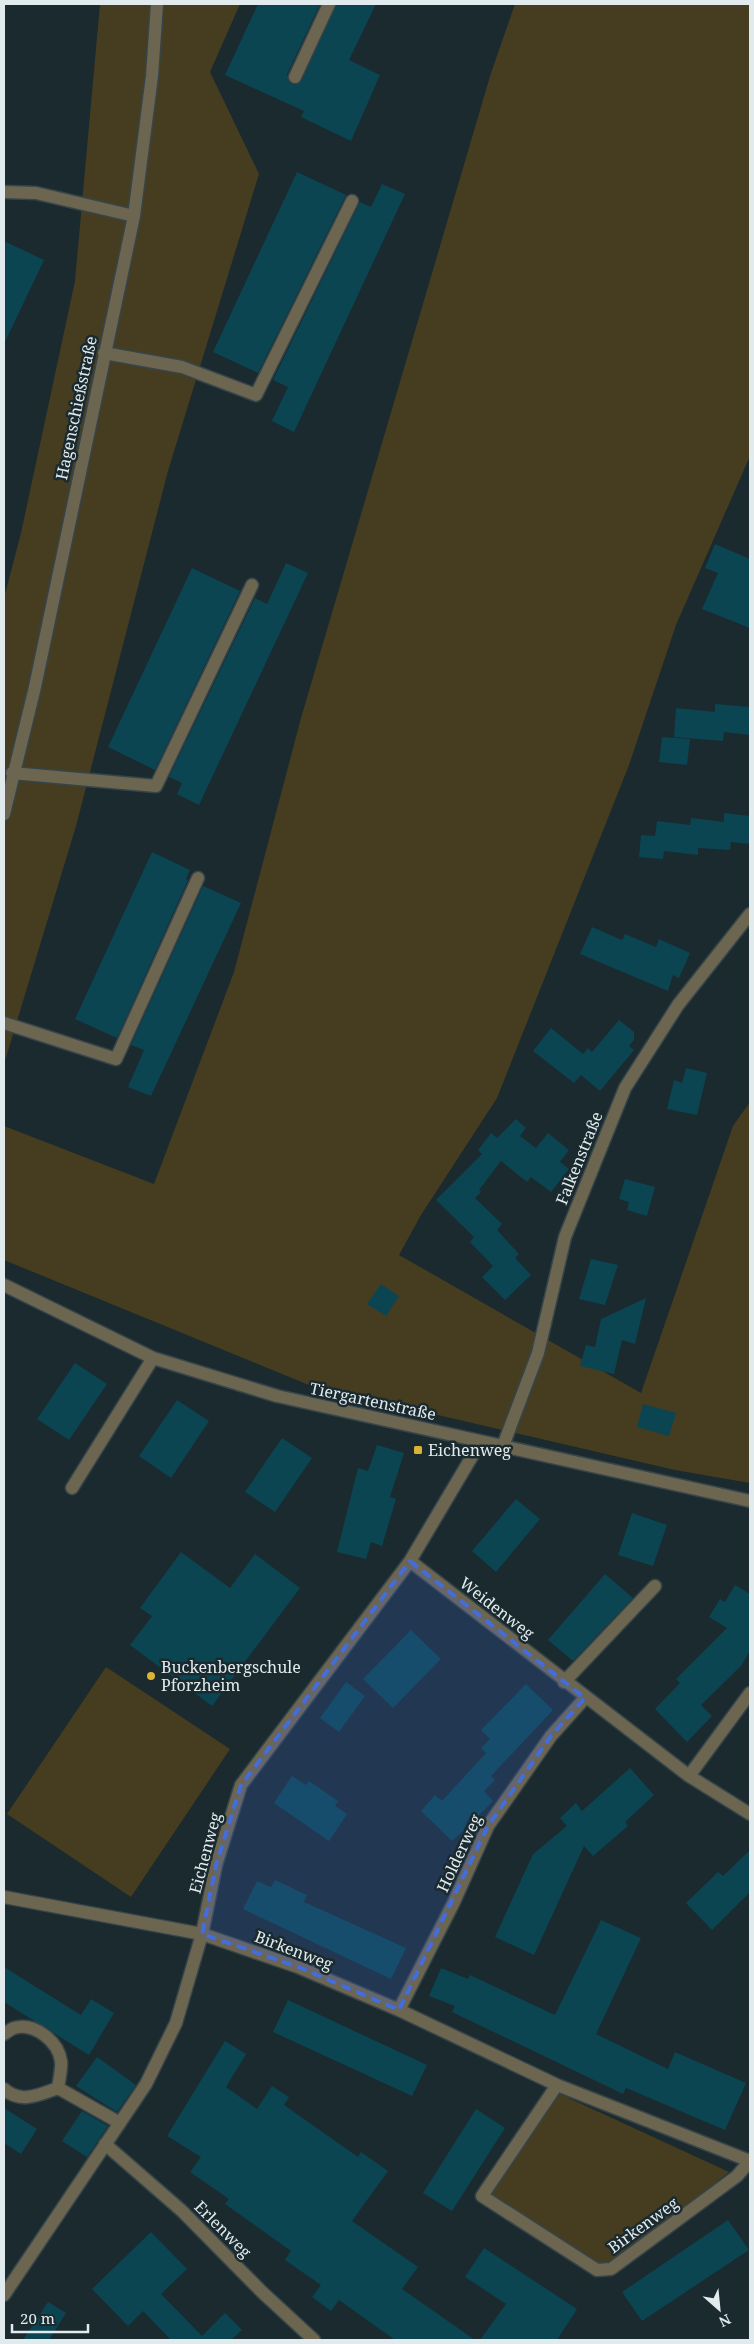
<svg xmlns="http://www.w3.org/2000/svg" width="754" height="2344" font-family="'Noto Serif',serif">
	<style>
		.green { fill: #463d20 }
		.building { fill: #0b4552 }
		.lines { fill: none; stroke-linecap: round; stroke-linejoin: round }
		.minor-casing { stroke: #36454a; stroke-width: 15 }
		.minor { stroke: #6c6550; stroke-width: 12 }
		.marked { fill: #446ddc; fill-opacity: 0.2; stroke: #446ddc; stroke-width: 4; stroke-dasharray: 10 6; stroke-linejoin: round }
		.poi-dot { fill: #d9b334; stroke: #1a2a2f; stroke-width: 2 }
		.labels { text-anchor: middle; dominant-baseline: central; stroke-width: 5; stroke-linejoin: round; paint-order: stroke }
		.street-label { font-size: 16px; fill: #e1ebee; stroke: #1a2a2f }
		.poi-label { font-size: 16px; fill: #e1ebee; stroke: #1a2a2f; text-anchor: start }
	</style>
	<rect width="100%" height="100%" fill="#1a2a2f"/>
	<path class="green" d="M 100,4 L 240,4 L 210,72 L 259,174 L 168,471 L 76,826 L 4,1064 L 4,598 L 21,533 L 75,281 Z
		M 515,4 L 750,4 L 750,456 L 676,625 L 629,765 L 497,1098 L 421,1215 L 399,1255 L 641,1393 L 733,1126 L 750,1102 L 750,1483 L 675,1470 L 309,1385 L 4,1260 L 4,1126 L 154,1184 L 234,972 L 301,718 L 491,73 Z
		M 106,1667 L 230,1749 L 131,1897 L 7,1814 Z
		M 560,2094 L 729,2172 L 610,2267 L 597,2268 L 484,2196 Z"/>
	<path class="building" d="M 258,4 L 320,4 L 287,74 L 289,82 L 295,85 L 302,80 L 337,4 L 376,4 L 349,60 L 380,75 L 351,141 L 301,117 L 304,111 L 225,75 Z
		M 297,172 L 346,195 L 258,373 L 213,352 Z
		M 382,184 L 405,194 L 294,432 L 272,421 L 288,387 L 273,380 L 360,202 L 371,207 Z
		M 4,241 L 44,260 L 4,344 Z
		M 715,544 L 750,559 L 750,628 L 702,609 L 718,573 L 705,568 Z
		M 286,563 L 308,573 L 199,805 L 177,794 L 182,783 L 169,777 L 255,598 L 267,604 Z
		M 192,568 L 240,591 L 155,770 L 108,747 Z
		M 715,704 L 750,707 L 750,735 L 724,732 L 723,741 L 674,737 L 676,708 L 715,712 Z
		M 662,737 L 690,739 L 687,765 L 659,762 Z
		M 724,813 L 750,816 L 750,844 L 731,842 L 730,850 L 698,848 L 698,855 L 664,851 L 663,859 L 639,857 L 641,835 L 655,836 L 657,821 L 690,825 L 691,818 L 724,822 Z
		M 152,852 L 190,870 L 186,879 L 188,880 L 117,1038 L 75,1019 Z
		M 203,886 L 241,903 L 151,1096 L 128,1087 L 144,1050 L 131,1045 Z
		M 592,927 L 622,940 L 625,934 L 656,947 L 659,939 L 690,953 L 679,978 L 673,975 L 668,991 L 580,954 Z
		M 619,1020 L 634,1032 L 634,1040 L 629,1046 L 634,1050 L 600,1091 L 581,1075 L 574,1083 L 533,1051 L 551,1028 L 583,1054 L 588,1048 L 592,1052 Z
		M 686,1068 L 707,1073 L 697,1115 L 667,1109 L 674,1080 L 682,1083 Z
		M 516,1119 L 526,1128 L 520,1136 L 536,1148 L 548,1133 L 569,1150 L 560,1162 L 569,1169 L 551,1192 L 531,1177 L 527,1182 L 501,1161 L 479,1190 L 481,1192 L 475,1198 L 502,1224 L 497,1230 L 519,1254 L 515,1258 L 531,1275 L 505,1300 L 482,1277 L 493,1266 L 470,1242 L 474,1237 L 436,1200 L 482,1154 L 478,1150 L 491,1133 L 497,1138 Z
		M 625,1179 L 655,1187 L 647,1216 L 627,1210 L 629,1202 L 619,1199 Z
		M 591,1259 L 618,1265 L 605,1305 L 579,1299 Z
		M 381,1284 L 399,1296 L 386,1316 L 367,1304 Z
		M 646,1298 L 635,1344 L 622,1340 L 614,1374 L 580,1366 L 586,1345 L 595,1347 L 601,1319 Z
		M 75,1363 L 107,1384 L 69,1440 L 37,1419 Z
		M 177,1400 L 209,1421 L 171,1478 L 139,1456 Z
		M 643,1404 L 676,1413 L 669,1436 L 637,1427 Z
		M 282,1438 L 312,1458 L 275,1512 L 245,1492 Z
		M 377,1445 L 404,1453 L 390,1497 L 396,1499 L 382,1546 L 371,1542 L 366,1559 L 337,1552 L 358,1468 L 368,1471 Z
		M 516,1499 L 540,1519 L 496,1572 L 472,1551 Z
		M 632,1513 L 667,1525 L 653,1566 L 618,1555 Z
		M 181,1552 L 230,1588 L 255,1554 L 300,1588 L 212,1706 L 130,1645 L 152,1616 L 140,1608 Z
		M 605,1574 L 633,1598 L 573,1661 L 548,1640 Z
		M 735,1585 L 750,1594 L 750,1651 L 741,1666 L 701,1705 L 712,1716 L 687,1742 L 655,1709 L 680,1683 L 676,1679 L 727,1628 L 709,1617 L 720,1599 L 725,1602 Z
		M 411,1630 L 441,1659 L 393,1708 L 363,1679 Z
		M 346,1682 L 365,1696 L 339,1732 L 320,1718 Z
		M 526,1684 L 553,1710 L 491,1776 L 495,1780 L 484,1791 L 493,1801 L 476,1818 L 470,1815 L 463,1831 L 452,1841 L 421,1811 L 435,1795 L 442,1801 L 486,1753 L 481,1748 L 490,1739 L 481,1730 Z
		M 630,1768 L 654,1795 L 625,1822 L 628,1826 L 593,1856 L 584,1846 L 534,1955 L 495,1937 L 533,1854 L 567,1826 L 560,1818 L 576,1803 L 582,1811 Z
		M 292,1776 L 306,1785 L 309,1781 L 338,1801 L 335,1806 L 347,1814 L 329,1841 L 274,1803 Z
		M 750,1850 L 750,1892 L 712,1930 L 686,1903 L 718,1872 L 723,1876 Z
		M 275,1880 L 307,1895 L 304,1902 L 406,1948 L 391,1979 L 243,1909 L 257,1881 L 271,1887 Z
		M 601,1920 L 641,1938 L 596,2034 L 668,2069 L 675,2052 L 746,2083 L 725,2130 L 626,2088 L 623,2094 L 452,2012 L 455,2006 L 429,1996 L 441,1968 L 468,1979 L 470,1975 L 555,2015 Z
		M 4,1967 L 81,2015 L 91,1999 L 114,2013 L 89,2055 L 4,2002 Z
		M 288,2000 L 427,2065 L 412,2096 L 273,2032 Z
		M 225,2041 L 246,2054 L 226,2087 L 257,2109 L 272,2086 L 289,2097 L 284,2105 L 358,2157 L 361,2152 L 388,2171 L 352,2221 L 418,2267 L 402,2289 L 475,2340 L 395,2340 L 339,2300 L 331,2311 L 312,2297 L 321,2285 L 285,2260 L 291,2251 L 225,2204 L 229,2199 L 190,2172 L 201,2157 L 167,2136 Z
		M 97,2057 L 136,2085 L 117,2112 L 76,2086 Z
		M 4,2108 L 37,2129 L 21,2154 L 4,2143 Z
		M 476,2109 L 505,2128 L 452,2211 L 423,2193 Z
		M 82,2111 L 108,2126 L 87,2157 L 62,2141 Z
		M 728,2220 L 749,2250 L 642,2321 L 622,2292 Z
		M 151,2232 L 187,2269 L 161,2294 L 202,2336 L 225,2313 L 242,2330 L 231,2340 L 171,2340 L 143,2311 L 128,2326 L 92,2289 Z
		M 484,2248 L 577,2309 L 557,2340 L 480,2340 L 506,2304 L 465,2277 Z
		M 48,2302 L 66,2313 L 49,2340 L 23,2340 Z"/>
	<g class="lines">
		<g class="minor-casing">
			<path id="minor" d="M 295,77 L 329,4
				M 4,192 L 36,193 L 134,216
				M 104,353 L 182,367 L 256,395 L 352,201
				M 12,773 L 156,786 L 252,585
				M 4,814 L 35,687 L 134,216 L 152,76 L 157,4
				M 4,1023 L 116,1059 L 198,878
				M 4,1285 L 153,1358 L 277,1396 L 750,1501
				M 503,1446 L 538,1353 L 565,1237 L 625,1088 L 678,1005 L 750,914
				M 72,1488 L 153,1358
				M 410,1561 L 689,1776 L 750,1814
				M 564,1682 L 655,1586
				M 689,1776 L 750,1693
				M 4,1897 L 202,1934 L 298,1967 L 399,2010 L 557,2085 L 750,2161
				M 399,2010 L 454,1902 L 488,1826 L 551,1736 L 585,1698
				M 4,2034 C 7,2032 11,2029 14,2028 C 34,2022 58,2041 61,2061 C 62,2069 59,2080 58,2088
				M 557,2085 L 482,2196 L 597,2270 L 611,2269 L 737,2176 L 750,2161
				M 4,2089 C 20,2104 39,2095 58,2088 L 120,2123
				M 105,2144 L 182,2211 L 262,2292 L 314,2340
				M 4,2295 L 146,2084 L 176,2023 L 202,1934 L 216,1865 L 241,1785 L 410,1561 L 480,1443"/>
		</g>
		<use href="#minor" class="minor"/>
	</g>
	<path class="marked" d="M 410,1561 L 585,1698 L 551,1736 L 488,1826 L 399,2010 L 298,1967 L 202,1934 L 216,1865 L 241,1785 Z"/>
	<g class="poi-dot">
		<rect x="413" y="1445" width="10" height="10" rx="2.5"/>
		<circle cx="151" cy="1676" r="5"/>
	</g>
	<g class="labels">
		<g class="street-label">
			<text transform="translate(76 408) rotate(-78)">Hagenschießstraße</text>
			<text transform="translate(579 1158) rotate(-68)">Falkenstraße</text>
			<text transform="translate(373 1401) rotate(12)">Tiergartenstraße</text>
			<text transform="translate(497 1608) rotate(38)">Weidenweg</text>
			<text transform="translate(205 1853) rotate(-75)">Eichenweg</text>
			<text transform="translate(459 1853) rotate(-65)">Holderweg</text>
			<text transform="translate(294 1950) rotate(21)">Birkenweg</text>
			<text transform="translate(643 2225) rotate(-36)">Birkenweg</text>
			<text transform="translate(223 2229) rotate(45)">Erlenweg</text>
		</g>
		<g class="poi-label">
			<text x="428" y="1450">Eichenweg</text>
			<text x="161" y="1667">Buckenbergschule<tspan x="161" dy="18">Pforzheim</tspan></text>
		</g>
	</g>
	<rect width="754" height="2344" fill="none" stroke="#e1ebee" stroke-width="10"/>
	<g transform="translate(719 2309) rotate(153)" stroke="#1a2a2f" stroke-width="4" paint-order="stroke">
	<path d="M0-4L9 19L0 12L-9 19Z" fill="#e1ebee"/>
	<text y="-8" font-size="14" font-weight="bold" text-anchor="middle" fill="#e1ebee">N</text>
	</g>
	<path d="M12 2324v8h76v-8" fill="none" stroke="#e1ebee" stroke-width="2.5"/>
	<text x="20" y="2324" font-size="15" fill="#e1ebee" stroke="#1a2a2f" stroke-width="4" paint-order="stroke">20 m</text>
</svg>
